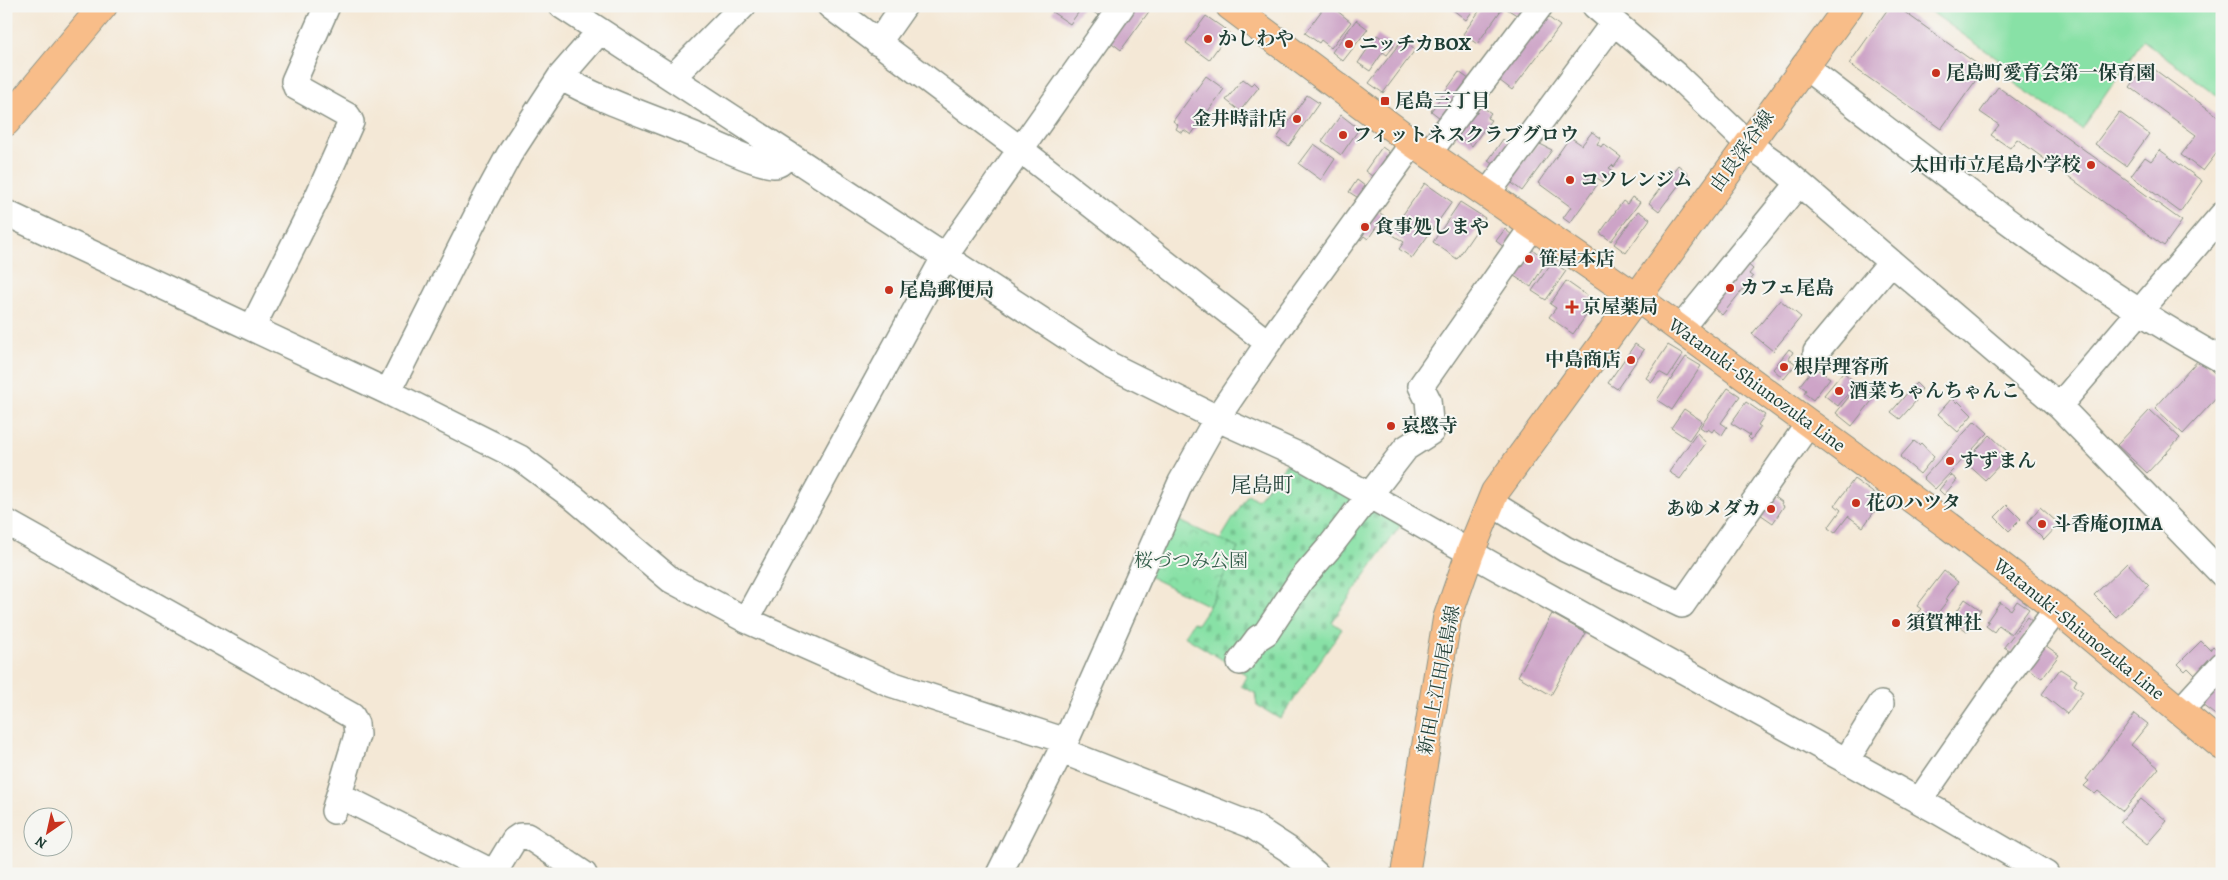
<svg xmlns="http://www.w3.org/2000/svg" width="2228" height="880" font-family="Alegreya,'Noto Serif JP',serif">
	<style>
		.grass { fill: #88e1a6; stroke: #548f6d }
		.cemetery { fill: url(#cemetery-stones); stroke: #548f6d }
		.park { fill: url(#park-crowns); stroke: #548f6d }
		.building { fill: #cda4c7 }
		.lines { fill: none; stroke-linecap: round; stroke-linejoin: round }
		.minor-casing { stroke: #8a9285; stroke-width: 28 }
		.major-casing { stroke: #8a9285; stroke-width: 30 }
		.minor { stroke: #fff; stroke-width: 25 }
		.major { stroke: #f8bd89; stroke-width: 28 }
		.poi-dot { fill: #c8321e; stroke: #f6f6f2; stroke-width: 2 }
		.labels { text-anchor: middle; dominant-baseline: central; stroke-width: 4; stroke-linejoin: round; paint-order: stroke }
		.poi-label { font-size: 19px; font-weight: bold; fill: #1f3d34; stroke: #f6f6f2; text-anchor: start }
		.street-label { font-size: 19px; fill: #1f3d34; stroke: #f6f6f2 }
		.park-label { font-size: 19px; fill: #345e4b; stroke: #f6f6f2 }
		.quarter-label { font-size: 21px; fill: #1f3d34; stroke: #f6f6f2 }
	</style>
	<defs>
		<pattern id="cemetery-stones" width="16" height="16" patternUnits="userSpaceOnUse" patternTransform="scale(1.25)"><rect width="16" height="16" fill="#88e1a6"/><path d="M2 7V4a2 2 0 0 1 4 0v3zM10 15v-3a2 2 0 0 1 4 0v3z" fill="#75c290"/></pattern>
		<pattern id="park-crowns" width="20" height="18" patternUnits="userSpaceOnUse" patternTransform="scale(1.25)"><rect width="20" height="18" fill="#88e1a6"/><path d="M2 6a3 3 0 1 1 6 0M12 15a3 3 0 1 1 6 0" fill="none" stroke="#75c290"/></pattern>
	</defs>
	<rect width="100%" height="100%" fill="#f6f6f2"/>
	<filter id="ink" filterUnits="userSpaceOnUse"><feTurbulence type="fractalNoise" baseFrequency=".02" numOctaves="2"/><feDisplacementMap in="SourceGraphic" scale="10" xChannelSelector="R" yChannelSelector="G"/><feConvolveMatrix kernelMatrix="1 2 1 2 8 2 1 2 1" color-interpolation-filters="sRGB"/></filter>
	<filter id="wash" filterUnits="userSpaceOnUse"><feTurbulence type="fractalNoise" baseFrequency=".0096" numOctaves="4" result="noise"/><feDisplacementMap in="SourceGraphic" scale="20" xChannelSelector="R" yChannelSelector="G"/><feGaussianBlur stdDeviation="1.12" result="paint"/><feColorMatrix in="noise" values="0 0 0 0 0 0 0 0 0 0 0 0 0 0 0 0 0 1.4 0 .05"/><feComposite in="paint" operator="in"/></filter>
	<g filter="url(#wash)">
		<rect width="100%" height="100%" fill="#f4e8d6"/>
		<path class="grass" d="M 1923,6 L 2208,6 L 2219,18 L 2222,18 L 2222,99 L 2143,40 L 2082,129 L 2014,83 L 2020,75 Z"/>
		<path class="cemetery" d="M 1290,459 L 1403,522 L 1332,622 L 1342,629 L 1280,719 L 1257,705 L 1255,693 L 1241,686 L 1247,675 L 1184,636 L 1193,622 L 1197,624 L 1209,606 L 1238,548 L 1220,540 L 1248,494 L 1257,500 Z"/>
		<path class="park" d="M 1167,515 L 1238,548 L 1209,606 L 1142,573 Z"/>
		<g id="blocks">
			<path class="building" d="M 1056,6 L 1083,6 L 1070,24 L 1052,12 Z
				M 1095,6 L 1114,6 L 1105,20 L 1092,11 Z
				M 1133,6 L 1153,6 L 1121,50 L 1108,40 Z
				M 1325,6 L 1331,6 L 1351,22 L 1331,48 L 1321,40 L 1319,43 L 1305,33 Z
				M 1448,6 L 1476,6 L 1466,20 Z
				M 1483,6 L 1504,6 L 1477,44 L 1463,34 Z
				M 1509,6 L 1532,6 L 1523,19 L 1507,9 Z
				M 1890,6 L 1896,6 L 1984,69 L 1941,129 L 1849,64 Z
				M 1544,14 L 1560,26 L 1512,90 L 1495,77 Z
				M 1206,16 L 1229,32 L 1209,60 L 1186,43 Z
				M 1356,20 L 1368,29 L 1343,61 L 1332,52 Z
				M 1377,35 L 1394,46 L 1387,55 L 1383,52 L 1370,71 L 1358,63 Z
				M 1402,40 L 1415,50 L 1383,93 L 1369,83 Z
				M 2147,64 L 2222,119 L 2222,146 L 2203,171 L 2181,155 L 2196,135 L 2130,87 Z
				M 1459,72 L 1473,82 L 1444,121 L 1431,111 Z
				M 1206,76 L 1224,89 L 1191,135 L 1184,130 L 1182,133 L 1176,129 L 1178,125 L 1173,121 Z
				M 1243,79 L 1251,85 L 1254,82 L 1259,87 L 1240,111 L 1226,100 Z
				M 1998,87 L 2182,221 L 2164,246 L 2017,139 L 2010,148 L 1991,135 L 1999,125 L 1980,112 Z
				M 1307,95 L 1319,103 L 1289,146 L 1277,138 Z
				M 1481,106 L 1491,113 L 1487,118 L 1491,120 L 1472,146 L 1454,134 L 1474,107 L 1478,110 Z
				M 2119,112 L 2149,134 L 2126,166 L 2095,144 Z
				M 1341,115 L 1359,129 L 1341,155 L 1322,141 Z
				M 1592,132 L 1601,138 L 1597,144 L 1601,147 L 1603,144 L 1621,157 L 1614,167 L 1612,165 L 1609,168 L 1612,170 L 1603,182 L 1591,174 L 1588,179 L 1597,185 L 1570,223 L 1563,218 L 1571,207 L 1538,183 L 1570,137 L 1582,145 Z
				M 1503,139 L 1515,147 L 1500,169 L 1488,161 Z
				M 1538,143 L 1552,150 L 1522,191 L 1508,180 Z
				M 1314,144 L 1335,159 L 1321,180 L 1299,164 Z
				M 1382,147 L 1389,152 L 1385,157 L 1391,161 L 1363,201 L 1349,192 L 1357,180 L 1365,186 L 1372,176 L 1365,171 Z
				M 2160,150 L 2202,181 L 2180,212 L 2131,176 L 2145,157 L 2151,161 Z
				M 1678,165 L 1688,173 L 1659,211 L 1649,203 Z
				M 1425,183 L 1452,202 L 1412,258 L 1399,249 L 1404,242 L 1390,233 Z
				M 1632,197 L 1640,202 L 1611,241 L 1600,233 L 1623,201 L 1627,204 Z
				M 1460,202 L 1485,218 L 1457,259 L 1433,242 Z
				M 1371,206 L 1384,216 L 1368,239 L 1364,236 L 1361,240 L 1351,233 Z
				M 1638,211 L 1650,219 L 1626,253 L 1614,244 Z
				M 1505,229 L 1514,237 L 1505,248 L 1496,241 Z
				M 1529,247 L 1547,260 L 1531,287 L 1508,272 Z
				M 1742,259 L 1753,269 L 1749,274 L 1753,277 L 1722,315 L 1706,301 Z
				M 1552,262 L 1566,271 L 1546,300 L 1532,291 Z
				M 1566,281 L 1596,302 L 1573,334 L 1549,317 L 1556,308 L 1550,304 Z
				M 1780,300 L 1801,317 L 1773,351 L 1752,334 Z
				M 1635,344 L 1644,350 L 1617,389 L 1608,383 Z
				M 1668,345 L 1683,354 L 1668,377 L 1659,372 L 1652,382 L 1646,378 Z
				M 1789,349 L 1793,352 L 1789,359 L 1796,364 L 1784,379 L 1773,369 Z
				M 1686,357 L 1701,366 L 1672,410 L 1657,400 Z
				M 2199,359 L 2222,380 L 2222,392 L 2183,434 L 2155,408 Z
				M 1814,367 L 1830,378 L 1813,400 L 1804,393 L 1806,390 L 1800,385 Z
				M 1843,372 L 1856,383 L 1838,406 L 1824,395 Z
				M 1916,383 L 1922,389 L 1914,399 L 1916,401 L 1900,419 L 1891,412 Z
				M 1859,384 L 1875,397 L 1852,426 L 1836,413 Z
				M 1728,388 L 1740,396 L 1721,423 L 1727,427 L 1722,435 L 1714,429 L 1712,432 L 1708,429 L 1706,431 L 1700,427 Z
				M 1952,398 L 1957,403 L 1958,401 L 1972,415 L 1958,432 L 1938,414 Z
				M 1746,402 L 1765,415 L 1758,425 L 1761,427 L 1751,440 L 1748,437 L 1750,435 L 1731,423 Z
				M 1684,409 L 1702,421 L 1689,440 L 1671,428 Z
				M 2150,410 L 2180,438 L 2147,473 L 2117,445 Z
				M 1975,421 L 1988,433 L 1935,489 L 1923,478 Z
				M 1697,433 L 1706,443 L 1680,479 L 1669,472 Z
				M 1990,435 L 2010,454 L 1985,480 L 1965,462 Z
				M 1914,441 L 1919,445 L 1921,443 L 1934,457 L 1920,474 L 1900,457 Z
				M 1951,475 L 1957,480 L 1944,495 L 1939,490 Z
				M 1854,479 L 1883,500 L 1863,527 L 1848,516 L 1835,533 L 1828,528 L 1841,510 L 1835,505 Z
				M 1770,493 L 1782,502 L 1781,504 L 1784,506 L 1773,523 L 1757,512 Z
				M 2007,505 L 2021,519 L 2009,531 L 1995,517 Z
				M 2040,507 L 2059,524 L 2044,540 L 2027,523 Z
				M 2127,563 L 2149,586 L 2116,617 L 2094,595 Z
				M 1944,571 L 1958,582 L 1946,599 L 1948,600 L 1930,623 L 1917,613 L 1921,609 L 1917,606 Z
				M 1965,599 L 1981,610 L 1967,631 L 1951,620 Z
				M 2017,601 L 2029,609 L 2011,634 L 1999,625 L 1994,632 L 1986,626 L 1989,622 L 1987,621 L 2000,602 L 2011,610 Z
				M 1552,614 L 1586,633 L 1551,695 L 1518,676 Z
				M 2027,617 L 2034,623 L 2012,652 L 2004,647 Z
				M 2038,640 L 2059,655 L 2042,678 L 2021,664 Z
				M 2201,641 L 2210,650 L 2213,646 L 2222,654 L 2199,679 L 2188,668 L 2185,671 L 2178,664 Z
				M 2060,669 L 2077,680 L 2074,685 L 2083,692 L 2067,714 L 2042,694 Z
				M 2222,677 L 2222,720 L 2198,702 Z
				M 2135,714 L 2148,724 L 2131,745 L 2159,768 L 2123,811 L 2098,791 L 2095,794 L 2084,786 L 2089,781 L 2086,779 Z
				M 2141,799 L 2167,821 L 2147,844 L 2120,822 Z"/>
		</g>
	</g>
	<g filter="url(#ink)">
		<use href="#blocks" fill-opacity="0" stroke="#8a9285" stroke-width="1"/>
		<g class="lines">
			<g class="minor-casing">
				<path id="minor" d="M 562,6 L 1110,365 L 1227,423 L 1298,455 L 1494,566 L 1939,812 L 2046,874
					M 830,6 L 1020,149 L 1268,343
					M 1595,6 L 1677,76 L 1748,144 L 1779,166 L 2059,406 L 2222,574
					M 878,43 L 904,6
					M 1804,66 C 1939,169 2072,278 2222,360
					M 560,77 C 602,101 647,115 692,134 C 711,142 755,164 774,165 C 781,165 784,159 788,154
					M 672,78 L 743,6
					M 1428,154 L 1540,6
					M 1487,194 L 1614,22
					M 6,213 L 388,392 L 520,458 L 574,498 L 671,580 L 746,620 L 891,684 L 1066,741
					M 252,328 L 317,198 L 351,122 L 348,116 L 296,87 L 294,81 L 327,6
					M 1680,329 L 1799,183
					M 1816,352 L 1891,262
					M 388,392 L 483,203 L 509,155 L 560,77 L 600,31
					M 2059,406 L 2222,215
					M 1491,503 L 1565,549 L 1682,605 L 1809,423
					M 6,522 L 352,716 L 356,724 L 357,735 L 334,811
					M 746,620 L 945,256 L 1122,6
					M 1240,662 L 1258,638 L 1266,633 L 1301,580 L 1328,549 L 1406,448 L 1431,432 L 1428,400 L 1421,386 L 1533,226
					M 2180,711 L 2222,665
					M 1062,751 L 1251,825 L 1288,849 L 1316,874
					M 1846,761 L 1881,704
					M 339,795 L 482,867 L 491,870 L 497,868 L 514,840 L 520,836 L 527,836 L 535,841 L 584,874
					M 1919,801 L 1996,690 L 2057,609
					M 999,874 L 1064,745 L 1181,482 L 1217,418 L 1268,343 L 1413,143"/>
			</g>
			<g class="major-casing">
				<path id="major" d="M 1230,6 L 1413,143 L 1636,297 L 1949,526 L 2057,609 L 2222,746
					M 6,122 L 103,6
					M 1405,874 L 1447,619 L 1470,553 L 1495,492 L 1849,6"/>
			</g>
			<use href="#minor" class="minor"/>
			<use href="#major" class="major"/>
		</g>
	</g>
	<g class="poi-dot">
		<circle cx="1208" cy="39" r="5"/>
		<circle cx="1349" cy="44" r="5"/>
		<circle cx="1936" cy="73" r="5"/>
		<rect x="1380" y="96" width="10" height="10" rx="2.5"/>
		<circle cx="1297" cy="119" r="5"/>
		<circle cx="1343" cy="135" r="5"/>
		<circle cx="2091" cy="165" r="5"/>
		<circle cx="1570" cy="180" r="5"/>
		<circle cx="1365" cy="227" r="5"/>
		<circle cx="1529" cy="259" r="5"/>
		<circle cx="1730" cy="288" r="5"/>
		<circle cx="889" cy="290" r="5"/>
		<path d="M1569.5 299.5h5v5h5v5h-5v5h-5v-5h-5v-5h5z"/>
		<circle cx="1631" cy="360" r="5"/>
		<circle cx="1784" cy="367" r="5"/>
		<circle cx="1839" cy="391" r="5"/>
		<circle cx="1391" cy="426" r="5"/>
		<circle cx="1950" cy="461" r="5"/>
		<circle cx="1856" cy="503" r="5"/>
		<circle cx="1771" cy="509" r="5"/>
		<circle cx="2042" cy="524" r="5"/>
		<circle cx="1896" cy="623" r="5"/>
	</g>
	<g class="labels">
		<g class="poi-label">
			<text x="1218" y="39">かしわや</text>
			<text x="1359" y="44">ニッチカBOX</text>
			<text x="1946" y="73">尾島町愛育会第一保育園</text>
			<text x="1395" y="101">尾島三丁目</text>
			<text x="1287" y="119" text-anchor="end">金井時計店</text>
			<text x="1353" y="135">フィットネスクラブグロウ</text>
			<text x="2081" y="165" text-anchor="end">太田市立尾島小学校</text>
			<text x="1580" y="180">コソレンジム</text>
			<text x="1375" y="227">食事処しまや</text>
			<text x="1539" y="259">笹屋本店</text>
			<text x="1740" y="288">カフェ尾島</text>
			<text x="899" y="290">尾島郵便局</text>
			<text x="1582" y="307">京屋薬局</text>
			<text x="1621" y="360" text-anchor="end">中島商店</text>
			<text x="1794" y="367">根岸理容所</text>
			<text x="1849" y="391">酒菜ちゃんちゃんこ</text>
			<text x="1401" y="426">哀愍寺</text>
			<text x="1960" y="461">すずまん</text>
			<text x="1866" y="503">花のハツタ</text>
			<text x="1761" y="509" text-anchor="end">あゆメダカ</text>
			<text x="2052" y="524">斗香庵OJIMA</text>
			<text x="1906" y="623">須賀神社</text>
		</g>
		<g class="street-label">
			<text transform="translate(1742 151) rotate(-54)">由良深谷線</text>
			<text transform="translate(1757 385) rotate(36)">Watanuki-Shiunozuka Line</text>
			<text transform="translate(2079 629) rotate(39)">Watanuki-Shiunozuka Line</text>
			<text transform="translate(1439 680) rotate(-79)">新田上江田尾島線</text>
		</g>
		<g class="park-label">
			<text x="1191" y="561">桜づつみ公園</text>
		</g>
		<g class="quarter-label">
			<text x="1262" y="485">尾島町</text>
		</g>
	</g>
	<rect width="2228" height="880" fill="none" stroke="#f6f6f2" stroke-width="25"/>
	<g transform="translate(48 832) rotate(214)"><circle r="24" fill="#f6f6f2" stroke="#a0aca6"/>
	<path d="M0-4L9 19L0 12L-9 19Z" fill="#c8321e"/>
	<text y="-8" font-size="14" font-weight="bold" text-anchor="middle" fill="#1f3d34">N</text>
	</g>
</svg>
